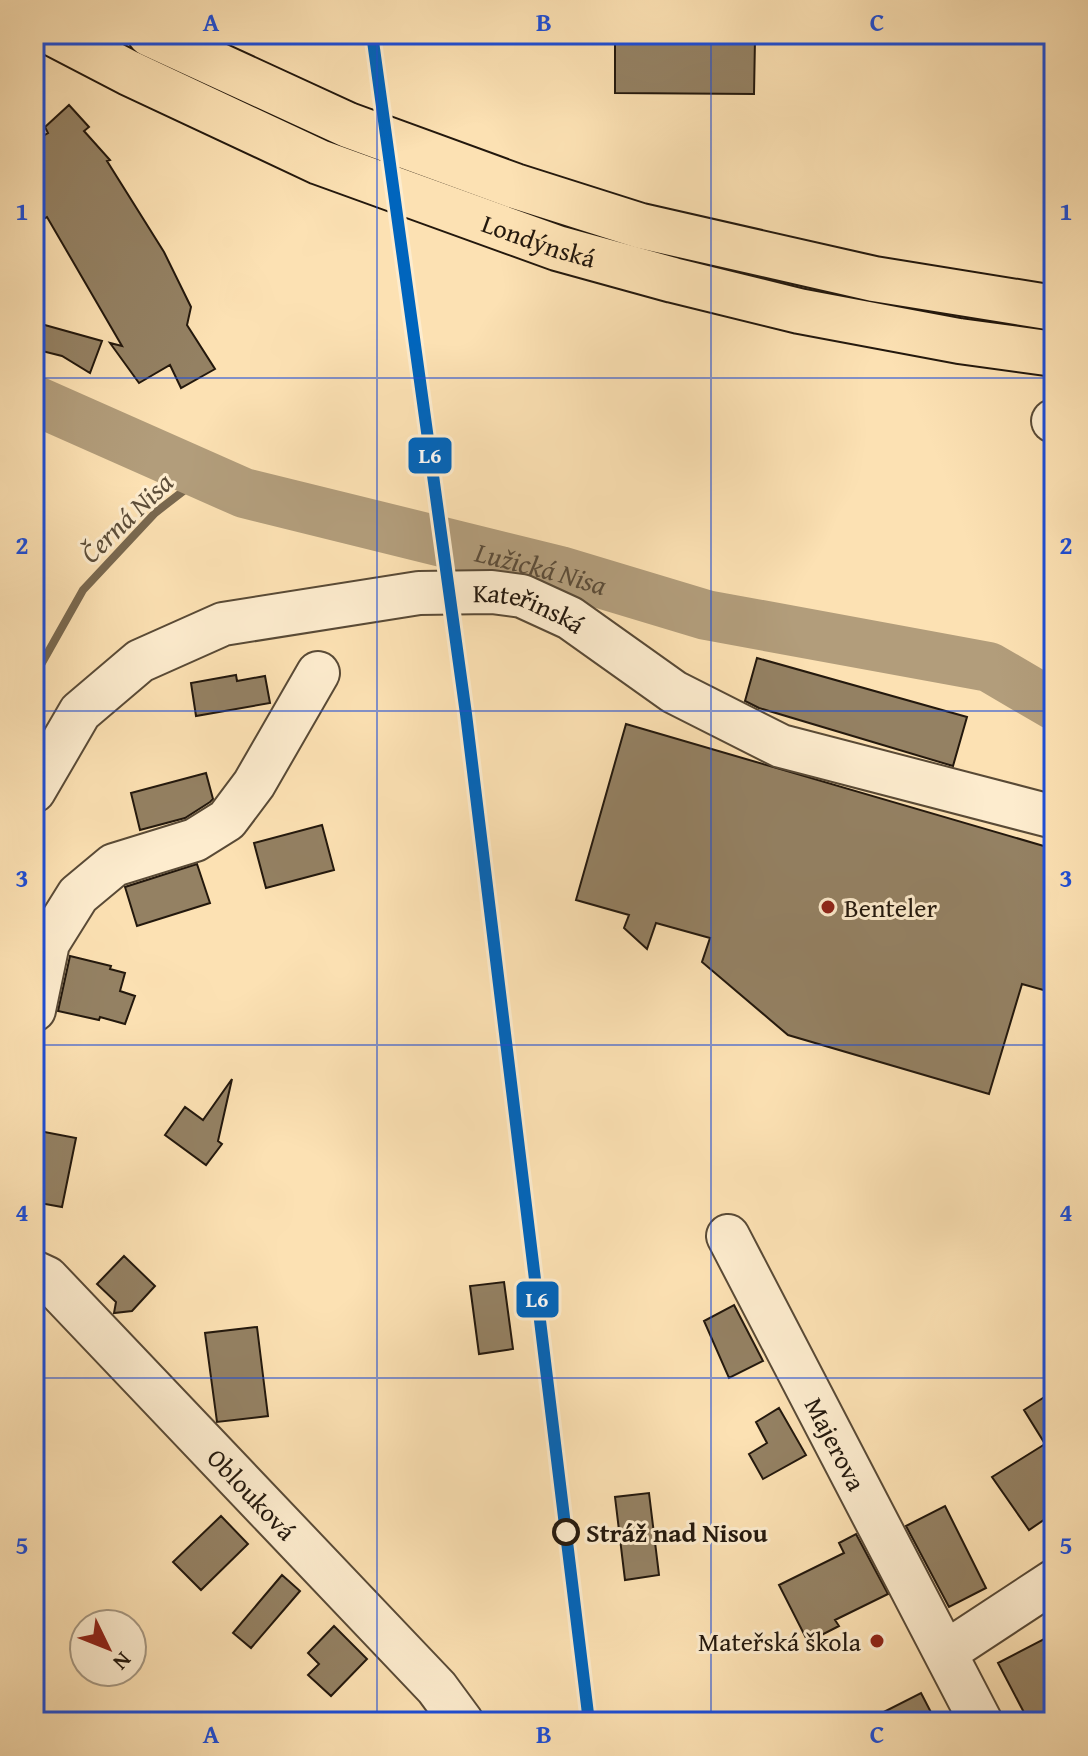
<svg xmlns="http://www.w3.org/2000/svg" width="1088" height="1756" font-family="'Gentium Book Plus',serif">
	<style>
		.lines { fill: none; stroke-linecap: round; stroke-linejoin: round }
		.stream { stroke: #79684f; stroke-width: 8 }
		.river { stroke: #b29d7b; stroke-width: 50 }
		.building { fill: #948163; stroke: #23180d; stroke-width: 2 }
		.minor-casing { stroke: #594a36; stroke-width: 46 }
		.highway-casing { stroke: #23180d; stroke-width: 48 }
		.minor { stroke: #fdecce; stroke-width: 42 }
		.highway { stroke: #fce1b3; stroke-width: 44 }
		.rail-1-casing { stroke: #fdecce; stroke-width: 18 }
		.rail-1 { stroke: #0065bd; stroke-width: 12 }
		.grid { fill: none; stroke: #1d4ed8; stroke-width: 2; stroke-opacity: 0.55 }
		.poi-dot { fill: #8f2418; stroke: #fdecce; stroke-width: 3 }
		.stop-dot { fill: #fdecce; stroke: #23180d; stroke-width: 4 }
		.labels { text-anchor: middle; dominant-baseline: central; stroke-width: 6; stroke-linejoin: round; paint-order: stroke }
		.street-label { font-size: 26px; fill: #23180d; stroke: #fdecce }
		.poi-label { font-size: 26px; fill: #23180d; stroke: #fdecce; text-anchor: start }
		.stop-label { font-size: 26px; font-weight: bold; fill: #23180d; stroke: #fdecce; text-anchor: start }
		.water-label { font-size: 28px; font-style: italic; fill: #5c4d39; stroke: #fdecce }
		.line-badge { stroke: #fdecce; stroke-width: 3 }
		.badge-label { font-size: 22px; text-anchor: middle; font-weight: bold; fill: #fff }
		.neatline { fill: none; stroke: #1d4ed8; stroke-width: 3 }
		.grid-label { font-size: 26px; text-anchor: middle; font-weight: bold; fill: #1d4ed8 }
	</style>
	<rect width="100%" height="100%" fill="#fce1b3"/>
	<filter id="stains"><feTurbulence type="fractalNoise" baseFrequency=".0025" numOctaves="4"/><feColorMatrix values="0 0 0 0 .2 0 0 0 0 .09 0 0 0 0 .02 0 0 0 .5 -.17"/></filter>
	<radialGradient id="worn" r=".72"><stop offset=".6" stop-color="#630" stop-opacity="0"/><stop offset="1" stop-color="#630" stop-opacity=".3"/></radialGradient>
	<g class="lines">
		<path class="stream" d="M 34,677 L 83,590 L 155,513 L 204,475"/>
		<path class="river" id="s1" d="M 34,400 L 244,493 L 560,571 L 706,615 L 989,667 L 1054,705"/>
	</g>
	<path class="building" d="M 615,34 L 737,34 L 737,39 L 755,39 L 754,94 L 615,93 Z
		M 69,105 L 89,127 L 84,131 L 110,160 L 107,161 L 164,252 L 191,307 L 187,325 L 215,369 L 181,388 L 170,365 L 139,383 L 110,343 L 122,346 L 47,217 L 34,224 L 34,141 L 48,133 L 45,127 Z
		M 34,322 L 102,341 L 90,373 L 62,356 L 34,349 Z
		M 757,658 L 967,717 L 953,766 L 759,708 L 745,701 Z
		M 236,675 L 237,681 L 265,676 L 270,703 L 196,716 L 191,683 Z
		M 626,724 L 1054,849 L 1054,993 L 1022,984 L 989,1094 L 788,1035 L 702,962 L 710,938 L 656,923 L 647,949 L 624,928 L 629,915 L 576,900 Z
		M 206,773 L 213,799 L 210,802 L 185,818 L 140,830 L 131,793 Z
		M 322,825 L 334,870 L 266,888 L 254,843 Z
		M 197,864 L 210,903 L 137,926 L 125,887 Z
		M 70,956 L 111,966 L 110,969 L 125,973 L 120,991 L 135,996 L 125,1024 L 100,1017 L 99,1020 L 58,1011 Z
		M 232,1079 L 218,1141 L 222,1144 L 206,1165 L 165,1135 L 185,1107 L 203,1120 Z
		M 34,1130 L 76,1138 L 62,1207 L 34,1202 Z
		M 124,1256 L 155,1286 L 132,1311 L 114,1313 L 116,1302 L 97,1284 Z
		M 504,1282 L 513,1349 L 479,1354 L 470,1286 Z
		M 734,1305 L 763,1361 L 729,1378 L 704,1321 Z
		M 257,1327 L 268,1416 L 217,1422 L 205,1333 Z
		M 1054,1391 L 1054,1513 L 1029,1530 L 992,1477 L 1045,1444 L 1024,1410 Z
		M 779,1408 L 806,1455 L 763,1479 L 749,1454 L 767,1443 L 756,1422 Z
		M 649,1493 L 659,1575 L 625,1580 L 615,1497 Z
		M 945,1506 L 986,1588 L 949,1607 L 906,1526 Z
		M 221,1516 L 248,1544 L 201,1590 L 173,1562 Z
		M 856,1534 L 888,1594 L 835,1620 L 839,1626 L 808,1642 L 779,1585 L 844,1553 L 839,1543 Z
		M 282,1575 L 300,1591 L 251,1648 L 233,1633 Z
		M 334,1626 L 367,1659 L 331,1696 L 308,1675 L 319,1664 L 308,1653 Z
		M 1044,1639 L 1054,1658 L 1054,1722 L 1029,1722 L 998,1663 Z
		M 921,1693 L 936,1722 L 864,1722 Z"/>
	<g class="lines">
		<g class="minor-casing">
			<g id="minor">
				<path d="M 1053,421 L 1054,421"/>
				<path id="s2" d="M 34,791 L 80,712 L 140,661 L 223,624 L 419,593 L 492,592 L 522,596 L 570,618 L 674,692 L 781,746 L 1054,817"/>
				<path d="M 34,1010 L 48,943 L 78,895 L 114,865 L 195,840 L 227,820 L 254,784 L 318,673"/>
				<path id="s3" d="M 728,1236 L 981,1722"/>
				<path id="s4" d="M 34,1272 L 47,1278 L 437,1688 L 462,1722"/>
				<path d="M 946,1652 L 1054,1581"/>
			</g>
		</g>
		<g class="highway-casing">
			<g id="highway">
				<path id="s5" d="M 54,34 L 129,73 L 319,162 L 557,248 L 673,280 L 799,311 L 959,341 L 1054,354"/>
				<path d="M 150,34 L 348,125 L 515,186 L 641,226 L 874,279 L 1054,308"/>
			</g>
		</g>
		<use href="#minor" class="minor"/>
		<use href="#highway" class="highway"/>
		<g class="rail-1-casing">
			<path id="rail-1" d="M 372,34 L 466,714 L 589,1722"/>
		</g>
		<use href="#rail-1" class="rail-1"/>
	</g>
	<path class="grid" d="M 377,34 L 377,1722M 711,34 L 711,1722M 34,378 L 1054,378M 34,711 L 1054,711M 34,1045 L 1054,1045M 34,1378 L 1054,1378"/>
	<g class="poi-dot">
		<circle cx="828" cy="907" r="8"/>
		<circle cx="877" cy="1641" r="8"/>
	</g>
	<circle class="stop-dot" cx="566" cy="1532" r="12"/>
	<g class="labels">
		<g class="street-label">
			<text stroke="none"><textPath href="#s5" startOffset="528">Londýnská</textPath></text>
			<text stroke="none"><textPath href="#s2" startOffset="572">Kateřinská</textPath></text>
			<text stroke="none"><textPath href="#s3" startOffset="234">Majerova</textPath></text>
			<text stroke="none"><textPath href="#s4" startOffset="312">Oblouková</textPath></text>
		</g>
		<g class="poi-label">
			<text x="844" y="907">Benteler</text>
			<text x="861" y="1641" text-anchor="end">Mateřská škola</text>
		</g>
		<g class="stop-label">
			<text x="586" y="1532">Stráž nad Nisou</text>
		</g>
		<g class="water-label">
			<text transform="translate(126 517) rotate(-44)">Černá Nisa</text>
			<text stroke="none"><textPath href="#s1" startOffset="536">Lužická Nisa</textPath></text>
		</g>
	</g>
	<g class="line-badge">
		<rect x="407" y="436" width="46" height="39" rx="8" fill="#0065bd"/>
		<rect x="515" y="1280" width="45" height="39" rx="8" fill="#0065bd"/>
	</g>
	<g class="badge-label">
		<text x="430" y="463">L6</text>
		<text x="537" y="1307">L6</text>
	</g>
	<rect width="1088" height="1756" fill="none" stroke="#fce1b3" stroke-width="88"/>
	<g transform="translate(108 1648) rotate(133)"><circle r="38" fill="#fdecce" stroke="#a69781" stroke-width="2"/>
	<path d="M0-6L14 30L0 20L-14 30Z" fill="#8f2418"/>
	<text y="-12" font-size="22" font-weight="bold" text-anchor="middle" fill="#23180d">N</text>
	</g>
	<rect x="44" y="44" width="1000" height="1668" class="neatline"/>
	<g class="grid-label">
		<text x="211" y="31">A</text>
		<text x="544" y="31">B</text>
		<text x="877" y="31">C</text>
		<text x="22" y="220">1</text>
		<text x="1066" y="220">1</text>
		<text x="22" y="554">2</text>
		<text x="1066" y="554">2</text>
		<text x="22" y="887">3</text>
		<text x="1066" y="887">3</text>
		<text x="22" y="1221">4</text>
		<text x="1066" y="1221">4</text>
		<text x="22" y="1554">5</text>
		<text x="1066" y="1554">5</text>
		<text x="211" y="1743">A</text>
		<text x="544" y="1743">B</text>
		<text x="877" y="1743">C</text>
	</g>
	<rect width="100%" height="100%" filter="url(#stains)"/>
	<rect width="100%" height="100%" fill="url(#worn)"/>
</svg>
